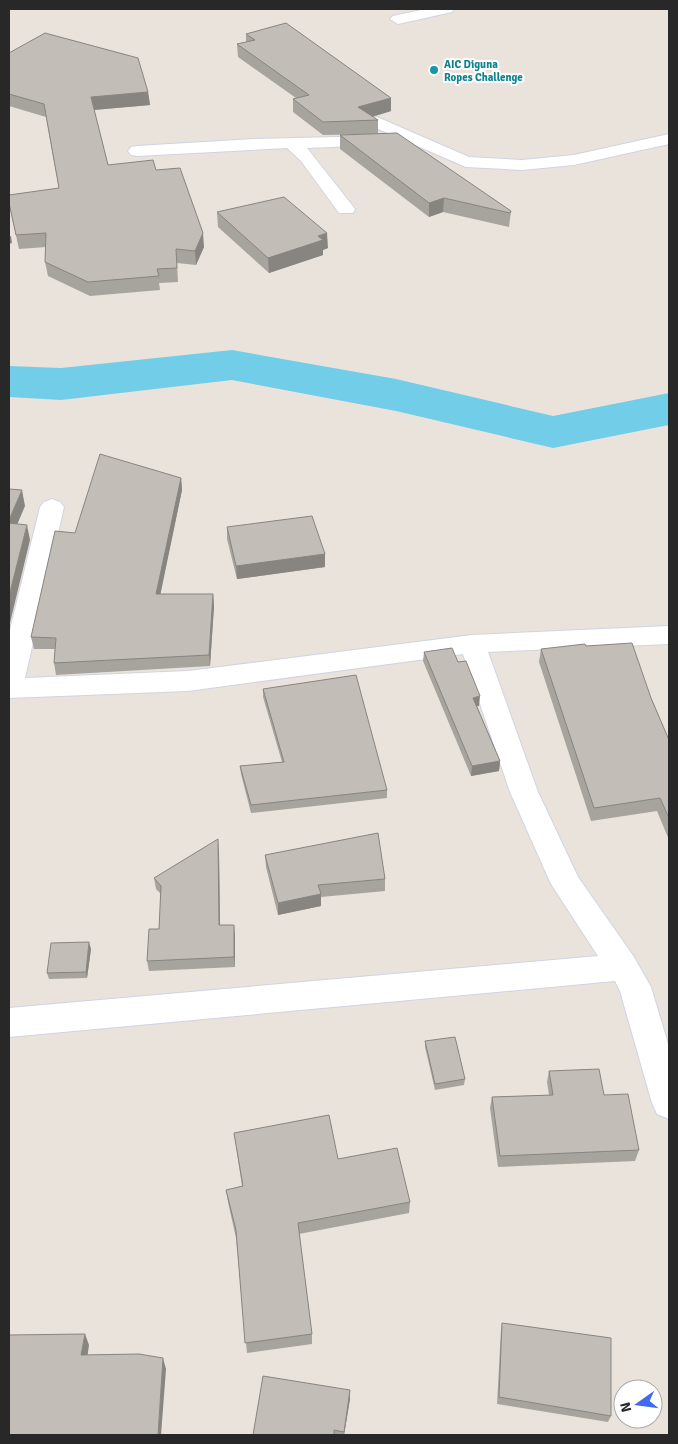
<svg xmlns="http://www.w3.org/2000/svg" width="678" height="1444" font-family="Signika,sans-serif">
	<style>
		.lines { fill: none; stroke-linecap: round; stroke-linejoin: round }
		.river { fill: #72cee8; fill-rule: evenodd }
		.minor-casing { stroke: #d0d4e1; stroke-width: 2 }
		.minor { fill: #fff; fill-rule: evenodd }
		.wall { fill: #a7a39d }
		.shaded-wall { fill: #888480 }
		.building { fill: #c2bdb7; stroke: #888480 }
		.culture-dot { fill: #0f9aa8; stroke: #fff; stroke-width: 2 }
		.labels { text-anchor: middle; dominant-baseline: central; stroke-width: 4; stroke-linejoin: round; paint-order: stroke }
		.far-culture-label { font-size: 11px; font-weight: bold; fill: #0d838f; stroke: #fff; text-anchor: start }
	</style>
	<rect width="100%" height="100%" fill="#eae3db"/>
	<g class="lines">
		<path class="river" d="M 232,350 L 396,379 L 553,416 L 669,393 L 669,425 L 553,448 L 396,411 L 232,380 L 61,400 L 9,397 L 9,366 L 61,368 Z"/>
		<g class="minor-casing">
			<path id="minor" d="M 426,9 L 454,9 L 452,12 L 398,24 L 390,19 L 393,16 Z
				M 377,117 L 469,157 L 522,160 L 574,155 L 669,134 L 669,144 L 574,165 L 522,170 L 466,167 L 371,126 L 369,122 L 371,118 Z
				M 377,136 L 383,137 L 386,141 L 383,145 L 307,148 L 355,209 L 353,213 L 339,213 L 301,161 L 287,148 L 137,156 L 131,155 L 128,151 L 131,147 L 137,146 L 254,139 Z
				M 52,499 L 60,502 L 64,507 L 25,678 L 188,671 L 472,635 L 669,626 L 669,644 L 488,652 L 538,792 L 578,877 L 634,957 L 651,987 L 669,1047 L 669,1119 L 657,1114 L 652,1103 L 620,991 L 615,981 L 9,1037 L 9,1008 L 598,956 L 551,884 L 510,792 L 463,654 L 188,691 L 9,698 L 9,634 L 40,507 L 44,502 Z"/>
		</g>
		<use href="#minor" class="minor"/>
	</g>
	<path class="wall" d="M 246,34 L 391,111 L 372,117 L 378,120 L 378,134 L 323,135 L 293,112 L 293,99 L 296,98 L 238,57 L 237,44 L 246,42 Z
		M 9,53 L 148,92 L 150,105 L 94,110 L 108,165 L 156,170 L 204,247 L 196,265 L 177,263 L 178,282 L 159,283 L 160,290 L 90,296 L 48,276 L 45,262 L 46,247 L 19,249 L 9,204 L 59,189 L 46,117 L 9,106 Z
		M 340,135 L 511,211 L 509,227 L 443,212 L 429,217 L 340,149 Z
		M 217,212 L 328,248 L 323,250 L 323,255 L 269,273 L 218,227 Z
		M 181,478 L 182,490 L 160,594 L 213,594 L 214,606 L 210,666 L 56,675 L 54,663 L 55,649 L 34,649 L 31,637 L 75,533 Z
		M 227,527 L 325,554 L 325,567 L 237,579 L 227,539 Z
		M 586,646 L 651,698 L 669,740 L 669,840 L 657,811 L 591,821 L 539,662 L 541,649 Z
		M 424,652 L 458,662 L 479,706 L 477,706 L 500,761 L 499,771 L 471,776 L 423,661 Z
		M 263,689 L 387,790 L 387,798 L 251,813 L 241,774 L 240,766 L 282,762 L 263,697 Z
		M 219,851 L 220,925 L 235,936 L 235,967 L 149,971 L 147,961 L 159,929 L 161,894 L 156,889 L 154,878 Z
		M 265,855 L 385,879 L 385,891 L 321,897 L 321,906 L 278,915 L 266,867 Z
		M 91,949 L 87,978 L 49,979 L 47,973 Z
		M 425,1041 L 465,1079 L 464,1085 L 435,1090 L 425,1047 Z
		M 549,1071 L 604,1095 L 639,1150 L 635,1161 L 498,1167 L 490,1108 L 492,1097 L 549,1095 L 547,1082 Z
		M 234,1133 L 338,1159 L 410,1202 L 409,1213 L 299,1234 L 312,1334 L 312,1344 L 247,1353 L 236,1238 L 228,1202 L 226,1190 L 242,1186 Z
		M 502,1323 L 611,1416 L 608,1422 L 497,1404 L 501,1330 Z
		M 350,1390 L 350,1399 L 344,1435 L 253,1435 Z"/>
	<path class="shaded-wall" d="M 148,92 L 150,105 L 93,110 L 91,97 Z
		M 391,98 L 391,111 L 358,121 L 358,107 Z
		M 444,198 L 443,212 L 429,217 L 429,203 Z
		M 203,233 L 204,247 L 196,265 L 195,251 Z
		M 327,233 L 328,248 L 323,250 L 323,255 L 269,273 L 268,258 L 318,236 Z
		M 11,236 L 12,243 L 9,244 L 9,237 Z
		M 181,478 L 182,490 L 158,606 L 156,594 Z
		M 22,490 L 25,506 L 11,539 L 9,529 L 9,520 Z
		M 27,525 L 30,540 L 9,627 L 9,596 Z
		M 325,554 L 325,567 L 237,579 L 236,566 Z
		M 213,594 L 214,606 L 210,666 L 209,655 Z
		M 480,696 L 479,706 L 472,707 L 473,698 Z
		M 500,761 L 499,771 L 471,776 L 472,766 Z
		M 218,839 L 219,851 L 220,936 L 219,925 Z
		M 321,894 L 321,906 L 278,915 L 278,903 Z
		M 234,925 L 235,936 L 235,967 L 234,957 Z
		M 89,942 L 91,949 L 87,978 L 86,972 Z
		M 85,1334 L 89,1345 L 86,1366 L 81,1355 Z
		M 163,1358 L 166,1369 L 161,1435 L 158,1435 Z
		M 350,1390 L 350,1399 L 344,1435 L 344,1432 Z"/>
	<path class="building" d="M 286,23 L 391,98 L 358,107 L 378,120 L 323,122 L 293,99 L 309,95 L 237,44 L 255,40 L 246,34 Z
		M 45,33 L 138,58 L 148,92 L 91,97 L 108,165 L 153,160 L 156,170 L 180,168 L 203,233 L 195,251 L 176,249 L 177,268 L 157,269 L 159,276 L 88,282 L 45,262 L 46,233 L 16,235 L 9,203 L 9,195 L 59,188 L 44,104 L 9,94 L 9,53 Z
		M 397,133 L 511,211 L 510,213 L 444,198 L 429,203 L 340,135 Z
		M 284,197 L 327,233 L 318,236 L 323,240 L 268,258 L 217,212 Z
		M 100,454 L 181,478 L 156,594 L 213,594 L 209,655 L 54,663 L 56,638 L 31,637 L 55,531 L 75,533 Z
		M 9,489 L 22,490 L 9,520 Z
		M 312,516 L 325,554 L 236,566 L 227,527 Z
		M 9,523 L 27,525 L 9,596 Z
		M 632,643 L 651,698 L 669,740 L 669,818 L 660,798 L 594,808 L 541,649 L 585,644 L 586,646 Z
		M 452,648 L 458,662 L 466,661 L 480,696 L 473,698 L 500,761 L 472,766 L 424,652 Z
		M 356,675 L 387,790 L 251,805 L 240,766 L 284,762 L 263,689 Z
		M 378,833 L 385,879 L 318,885 L 321,894 L 278,903 L 265,855 Z
		M 218,839 L 219,925 L 234,925 L 234,957 L 147,961 L 149,929 L 159,929 L 161,886 L 154,878 Z
		M 89,942 L 86,972 L 47,973 L 51,943 Z
		M 455,1037 L 465,1079 L 435,1084 L 425,1041 Z
		M 599,1069 L 604,1095 L 628,1094 L 639,1150 L 500,1156 L 492,1097 L 553,1095 L 549,1071 Z
		M 329,1115 L 338,1159 L 397,1148 L 410,1202 L 298,1223 L 312,1334 L 245,1343 L 236,1230 L 226,1190 L 243,1186 L 234,1133 Z
		M 502,1323 L 611,1338 L 611,1416 L 499,1397 Z
		M 85,1334 L 81,1355 L 139,1354 L 163,1358 L 158,1435 L 9,1435 L 9,1335 Z
		M 263,1376 L 350,1390 L 344,1432 L 334,1430 L 334,1435 L 253,1435 Z"/>
	<circle class="culture-dot" cx="434" cy="70" r="5"/>
	<g class="labels">
		<g class="far-culture-label">
			<text x="444" y="64">AIC Diguna<tspan x="444" dy="13">Ropes Challenge</tspan></text>
		</g>
	</g>
	<rect width="678" height="1444" fill="none" stroke="#282828" stroke-width="20"/>
	<g transform="translate(638 1404) rotate(256)"><circle r="24" fill="#ffffff" stroke="#a9a9a9"/>
	<path d="M0-4L9 19L0 12L-9 19Z" fill="#416af1"/>
	<text y="-8" font-size="14" font-weight="bold" text-anchor="middle" fill="#282828">N</text>
	</g>
</svg>
